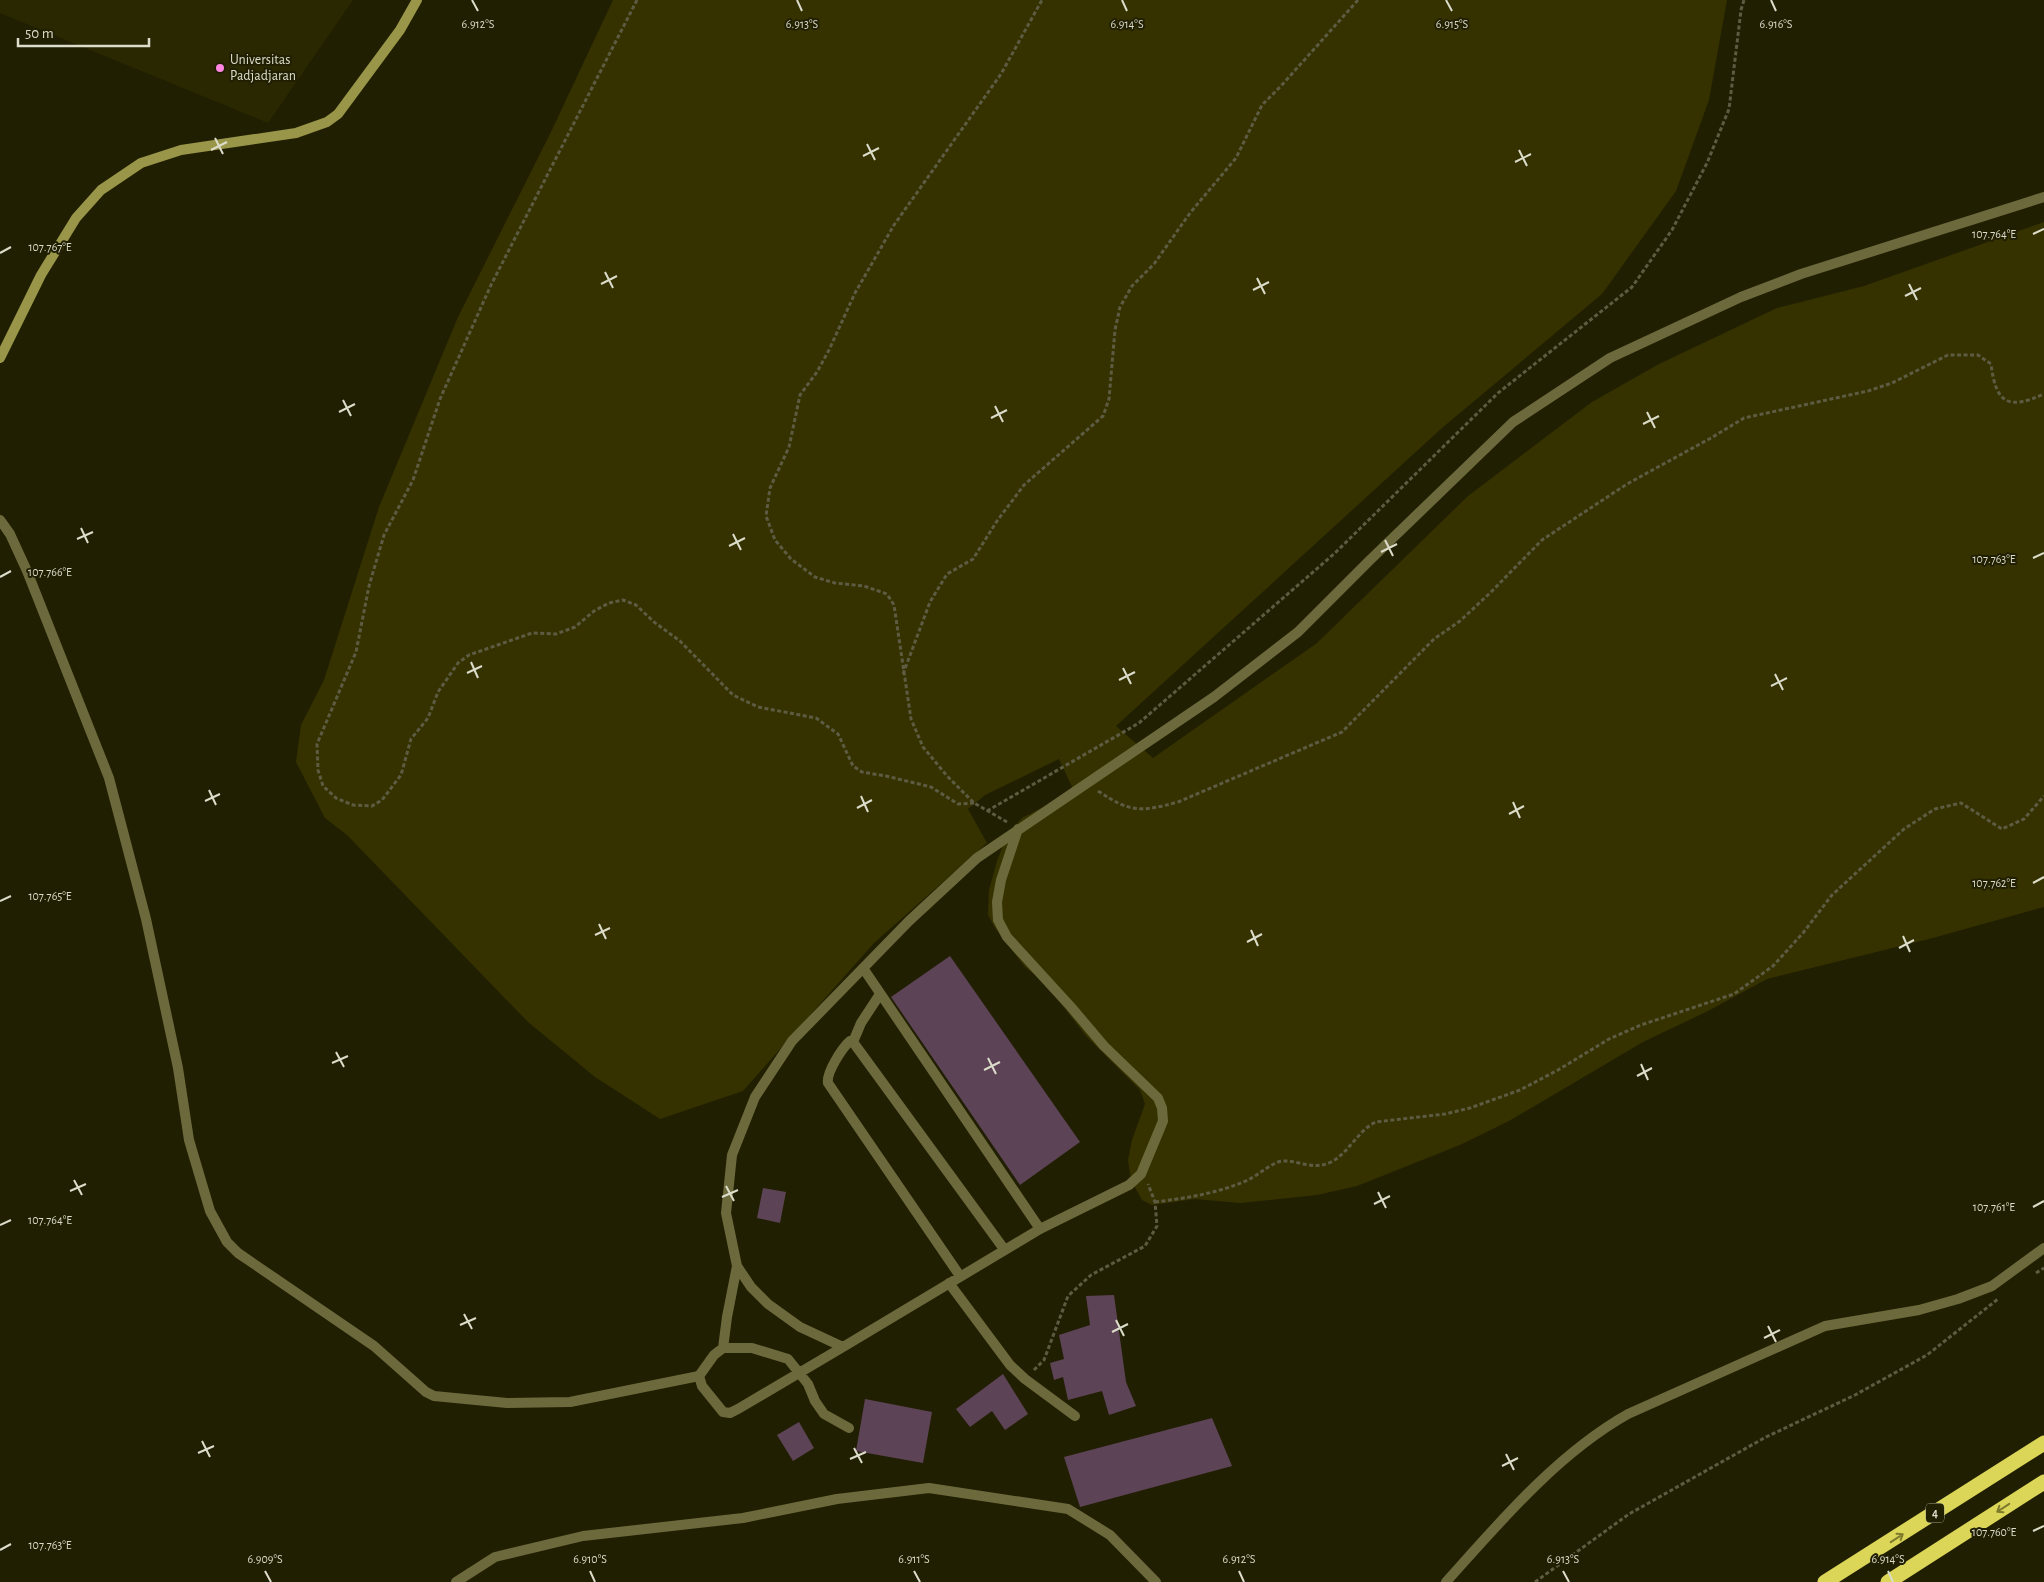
<svg xmlns="http://www.w3.org/2000/svg" width="2044" height="1582" font-family="'Alegreya Sans',sans-serif">
	<style>
		.built { fill: #2a2801 }
		.green { fill: #353200 }
		.building { fill: #5d4356 }
		.lines { fill: none; stroke-linecap: round; stroke-linejoin: round }
		.path { stroke: #5d5c43; stroke-width: 3; stroke-dasharray: 4 2.5; stroke-linecap: butt }
		.service { stroke: #6c6a3c; stroke-width: 10 }
		.minor { stroke: #6c6a3c; stroke-width: 10 }
		.secondary { stroke: #999649; stroke-width: 10 }
		.motorway { stroke: #dcd658; stroke-width: 15 }
		.oneway { stroke: #7e7a2d }
		.ticks { fill: none; stroke: #dcdccb; stroke-width: 2 }
		.poi-dot { fill: #fe86e1; stroke: #211f02; stroke-width: 2 }
		.labels { text-anchor: middle; dominant-baseline: central; stroke-width: 4; stroke-linejoin: round; paint-order: stroke }
		.shield { fill: #211f02; stroke: #a4a38f; stroke-width: 1 }
		.shield-label { font-size: 12px; font-weight: bold; fill: #dcdccb }
		.poi-label { font-size: 14px; fill: #dcdccb; stroke: #211f02; text-anchor: start }
		.ticks-label { font-size: 12px; text-anchor: middle; fill: #dcdccb; stroke: #211f02; stroke-width: 4; stroke-linejoin: round; paint-order: stroke }
	</style>
	<rect width="100%" height="100%" fill="#211f02"/>
	<path class="built" d="M 0,0 L 353,0 L 268,123 L 0,13 Z"/>
	<path class="green" d="M 613,0 L 1727,0 L 1709,100 L 1676,191 L 1602,294 L 1442,428 L 1116,726 L 1153,758 L 1317,643 L 1468,496 L 1592,402 L 1659,364 L 1777,308 L 1864,286 L 2044,222 L 2044,907 L 1933,938 L 1767,979 L 1708,1011 L 1643,1042 L 1509,1121 L 1460,1145 L 1357,1186 L 1317,1195 L 1240,1203 L 1195,1199 L 1152,1205 L 1142,1200 L 1131,1180 L 1128,1160 L 1132,1140 L 1145,1104 L 1140,1090 L 1086,1036 L 1046,984 L 1025,967 L 995,928 L 988,915 L 989,890 L 997,861 L 1007,835 L 1022,818 L 1074,791 L 1059,759 L 985,795 L 968,809 L 987,843 L 874,943 L 743,1091 L 660,1119 L 595,1077 L 528,1022 L 347,835 L 325,818 L 296,762 L 301,725 L 324,680 L 379,507 L 458,317 L 551,132 Z"/>
	<path class="building" d="M 950,956 L 1080,1142 L 1020,1185 L 891,997 Z
		M 763,1188 L 786,1192 L 780,1223 L 757,1218 Z
		M 1114,1295 L 1126,1382 L 1136,1406 L 1109,1415 L 1102,1391 L 1068,1400 L 1063,1377 L 1054,1380 L 1050,1363 L 1064,1359 L 1059,1335 L 1090,1325 L 1086,1296 Z
		M 1003,1374 L 1028,1414 L 1005,1430 L 992,1411 L 970,1427 L 956,1409 Z
		M 865,1399 L 932,1412 L 923,1463 L 856,1451 Z
		M 1212,1418 L 1232,1466 L 1080,1507 L 1064,1457 Z
		M 799,1422 L 814,1448 L 793,1461 L 777,1435 Z"/>
	<g class="lines">
		<path class="path" d="M 637,0 L 491,285 L 440,399 L 413,480 L 384,535 L 369,586 L 356,652 L 317,744 L 318,770 L 323,786 L 336,798 L 353,805 L 372,806 L 382,800 L 401,775 L 411,739 L 428,718 L 438,692 L 458,663 L 469,655 L 532,633 L 556,634 L 575,627 L 594,611 L 609,603 L 623,600 L 636,605 L 654,622 L 680,641 L 733,695 L 758,707 L 816,718 L 838,734 L 853,766 L 862,772 L 886,776 L 931,787 L 958,804 L 974,803
			M 903,674 L 930,602 L 947,574 L 973,559 L 997,521 L 1024,485 L 1103,416 L 1109,399 L 1115,330 L 1120,307 L 1132,286 L 1154,264 L 1190,213 L 1236,158 L 1262,105 L 1281,86 L 1358,0
			M 1098,791 C 1131,813 1141,812 1178,802 L 1342,732 L 1434,639 L 1460,621 L 1491,592 L 1542,540 L 1627,484 L 1711,438 L 1744,418 L 1868,391 L 1892,383 L 1948,355 L 1978,355 L 1991,364 C 1996,404 2008,410 2044,394
			M 987,811 L 1139,723 L 1335,553 L 1498,393 L 1632,287 L 1672,230 L 1707,163 L 1729,109 L 1741,10 L 1744,0
			M 1007,822 L 974,803 L 947,776 L 923,747 L 911,719 L 894,605 L 887,594 L 864,586 L 835,583 L 815,577 L 791,559 L 775,540 L 766,516 L 770,488 L 789,447 L 800,395 L 817,372 L 829,350 L 855,293 L 894,225 L 1001,74 L 1042,0
			M 1155,1202 C 1187,1198 1219,1193 1248,1180 C 1258,1175 1268,1166 1278,1162 C 1294,1157 1311,1172 1331,1162 C 1349,1153 1358,1130 1376,1122 L 1445,1114 L 1470,1108 L 1520,1090 L 1558,1070 L 1609,1039 L 1641,1025 L 1734,994 L 1773,966 L 1803,933 L 1832,895 L 1904,829 L 1935,809 L 1961,803 L 2002,829 L 2024,819 L 2044,796
			M 2036,1273 L 2044,1268
			M 1034,1370 L 1044,1360 L 1068,1296 L 1091,1275 L 1145,1246 L 1157,1226 L 1155,1202 L 1148,1184
			M 1535,1582 L 1629,1514 L 1766,1437 L 1855,1395 L 1927,1355 L 1998,1299"/>
		<path class="service" d="M 1018,829 L 1001,880 L 997,902 L 998,920 L 1007,937 L 1071,1007 L 1104,1046 L 1158,1098 L 1162,1108 L 1163,1121 L 1141,1174 L 1129,1185 L 1040,1229 L 843,1347 L 800,1327 L 768,1304 L 751,1287 L 737,1266 L 726,1213 L 732,1155 L 755,1097 L 792,1041 L 909,921 L 977,858 L 1214,697 L 1298,632 L 1370,560 L 1513,422 L 1610,358 L 1741,297 L 1801,274 L 2044,197
			M 863,968 L 1040,1229
			M 853,1042 L 861,1023 L 880,994
			M 737,1266 L 727,1317 L 723,1348 L 714,1355 L 699,1376 L 702,1386 L 723,1412 L 730,1413 L 738,1409 L 843,1347
			M 960,1276 L 828,1083 C 826,1073 842,1048 850,1041 L 853,1042 L 1004,1249
			M 949,1283 L 1010,1365 L 1025,1379 L 1075,1416
			M 723,1348 L 752,1348 L 788,1359 L 808,1384 L 815,1401 L 824,1414 L 849,1428"/>
		<path class="minor" d="M 0,520 L 10,534 L 27,571 L 109,778 L 146,919 L 178,1068 L 189,1140 L 210,1211 L 227,1242 L 238,1253 L 374,1346 L 426,1392 L 434,1396 L 507,1403 L 570,1402 L 699,1376
			M 456,1582 L 495,1557 L 583,1536 L 743,1518 L 837,1499 L 929,1488 L 1068,1509 L 1110,1535 L 1156,1582
			M 1446,1582 C 1500,1522 1557,1454 1628,1414 L 1825,1326 L 1919,1310 L 1958,1299 L 1992,1286 L 2044,1248"/>
		<path class="secondary" d="M 0,358 L 41,275 L 76,218 L 101,190 L 141,163 L 181,150 L 296,133 L 327,122 L 338,114 L 400,30 L 417,0"/>
		<path class="motorway" d="M 1825,1582 L 2044,1443
			M 1888,1582 L 2044,1482"/>
	</g>
	<defs><path id="oneway-shaft" d="M-6 0H5M1.5-3L5.5 0L1.5 3" fill="none" stroke-width="1.6" stroke-linecap="round" stroke-linejoin="round" transform="scale(1.25)"/></defs>
	<g class="oneway">
		<use href="#oneway-shaft" transform="translate(2003 1508) rotate(147)"/>
		<use href="#oneway-shaft" transform="translate(1897 1538) rotate(-33)"/>
	</g>
	<path class="ticks" d="M 472,0 L 478,11M 797,0 L 802,11M 1122,0 L 1127,11M 1446,0 L 1452,11M 1771,0 L 1776,11M 215,138 L 223,154M 867,144 L 875,160M 211,150 L 227,142M 1519,150 L 1527,166M 863,156 L 879,148M 1515,162 L 1531,154M 2033,234 L 2044,229M 0,253 L 11,247M 605,272 L 613,288M 1257,278 L 1265,294M 601,284 L 617,276M 1909,284 L 1917,300M 1253,290 L 1269,282M 1905,296 L 1921,288M 343,400 L 351,416M 995,406 L 1003,422M 339,412 L 355,404M 1647,412 L 1655,428M 991,418 L 1007,410M 1643,424 L 1659,416M 81,528 L 88,543M 733,534 L 741,550M 77,539 L 93,532M 1385,540 L 1393,556M 729,546 L 745,538M 1381,552 L 1397,544M 2033,558 L 2044,553M 0,577 L 11,571M 471,662 L 478,678M 1123,668 L 1131,684M 467,673 L 482,666M 1775,674 L 1783,690M 1119,680 L 1135,672M 1771,686 L 1787,678M 209,790 L 216,805M 861,796 L 868,812M 205,801 L 220,794M 1513,802 L 1520,818M 857,808 L 872,800M 1509,814 L 1524,806M 2033,883 L 2044,877M 0,901 L 11,896M 599,924 L 606,939M 1251,930 L 1258,946M 595,935 L 610,928M 1903,936 L 1910,952M 1247,942 L 1262,934M 1899,948 L 1914,940M 336,1052 L 344,1067M 988,1058 L 996,1074M 332,1063 L 348,1056M 1641,1064 L 1648,1080M 984,1070 L 1000,1062M 1637,1076 L 1652,1068M 74,1180 L 82,1195M 726,1186 L 734,1201M 70,1191 L 86,1184M 1378,1192 L 1386,1208M 722,1197 L 738,1190M 1374,1204 L 1390,1196M 2033,1207 L 2044,1201M 0,1225 L 11,1220M 464,1314 L 472,1329M 1116,1320 L 1124,1336M 460,1325 L 476,1318M 1768,1326 L 1776,1342M 1112,1332 L 1128,1324M 1764,1338 L 1780,1330M 202,1441 L 210,1457M 854,1448 L 862,1463M 198,1453 L 214,1446M 1506,1454 L 1514,1470M 850,1459 L 866,1452M 1502,1466 L 1518,1458M 2033,1531 L 2044,1526M 0,1550 L 11,1544M 265,1571 L 271,1582M 590,1571 L 595,1582M 914,1571 L 920,1582M 1239,1571 L 1244,1582M 1563,1571 L 1569,1582M 1888,1571 L 1893,1582"/>
	<circle class="poi-dot" cx="220" cy="68" r="5"/>
	<g class="labels">
		<rect class="shield" x="1926" y="1503.5" width="18" height="19" rx="4"/>
		<g class="shield-label">
			<text x="1935" y="1513">4</text>
		</g>
		<g class="poi-label">
			<text x="230" y="60">Universitas<tspan x="230" dy="16">Padjadjaran</tspan></text>
		</g>
	</g>
	<g class="ticks-label">
		<text x="478" y="28">6.912°S</text>
		<text x="802" y="28">6.913°S</text>
		<text x="1127" y="28">6.914°S</text>
		<text x="1452" y="28">6.915°S</text>
		<text x="1776" y="28">6.916°S</text>
		<text x="1994" y="238">107.764°E</text>
		<text x="50" y="251">107.767°E</text>
		<text x="1994" y="563">107.763°E</text>
		<text x="50" y="576">107.766°E</text>
		<text x="1994" y="887">107.762°E</text>
		<text x="50" y="900">107.765°E</text>
		<text x="1994" y="1211">107.761°E</text>
		<text x="50" y="1224">107.764°E</text>
		<text x="1994" y="1536">107.760°E</text>
		<text x="50" y="1549">107.763°E</text>
		<text x="265" y="1563">6.909°S</text>
		<text x="590" y="1563">6.910°S</text>
		<text x="914" y="1563">6.911°S</text>
		<text x="1239" y="1563">6.912°S</text>
		<text x="1563" y="1563">6.913°S</text>
		<text x="1888" y="1563">6.914°S</text>
	</g>
	<path d="M18 38v8h131v-8" fill="none" stroke="#dcdccb" stroke-width="2.5"/>
	<text x="25" y="38" font-size="15" fill="#dcdccb" stroke="#211f02" stroke-width="4" paint-order="stroke">50 m</text>
</svg>
